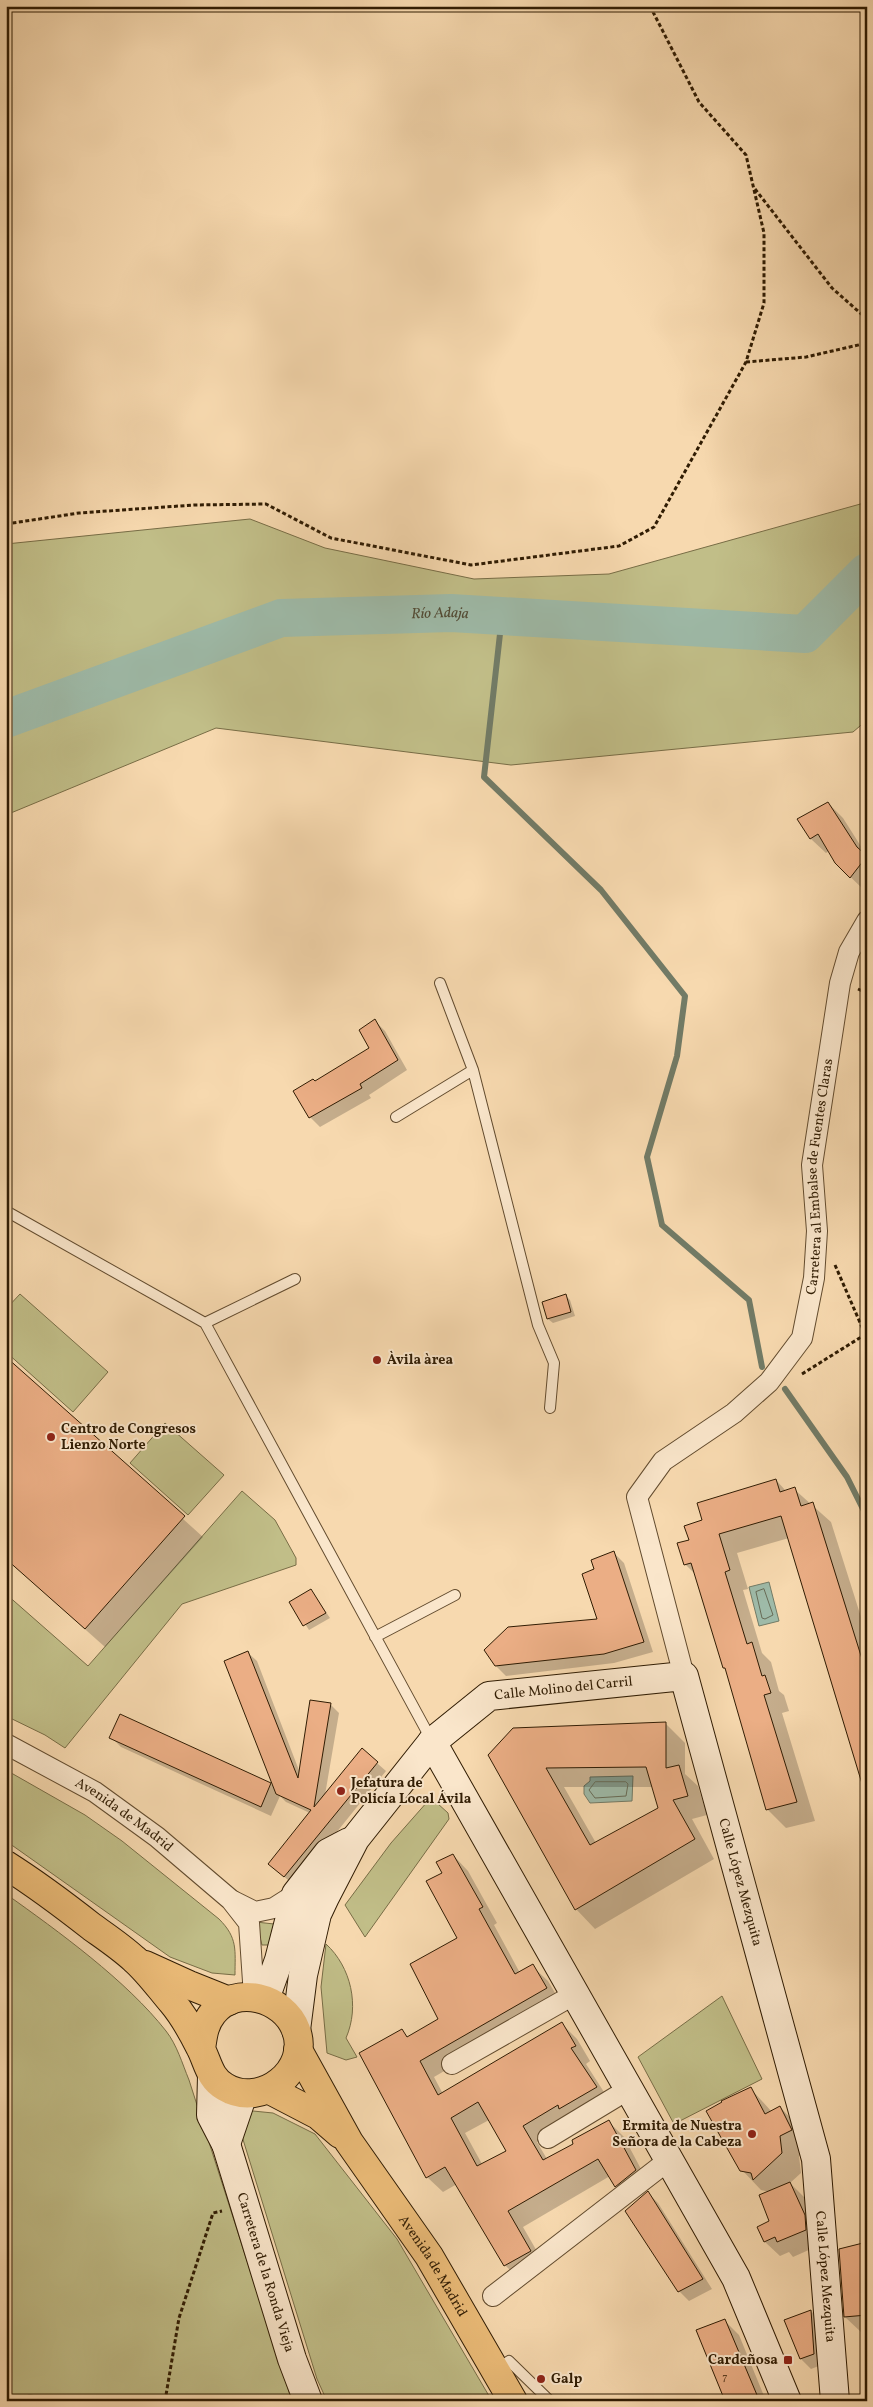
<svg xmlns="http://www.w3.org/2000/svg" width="873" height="2407" font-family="Vollkorn,serif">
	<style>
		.green { fill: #c1be88; stroke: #786d46 }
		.water { fill: #9ebaa8; stroke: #727b66 }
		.shadow { fill: #0003; fill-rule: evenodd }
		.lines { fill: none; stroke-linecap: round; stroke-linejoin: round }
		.shore { stroke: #676b56; stroke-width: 1 }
		.stream { stroke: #727b66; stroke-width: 6 }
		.river { stroke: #9ebaa8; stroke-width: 38 }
		.building { fill: #ebae85; stroke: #301c03; fill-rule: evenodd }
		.lane-casing { stroke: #624b2e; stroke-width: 12 }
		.street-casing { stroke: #624b2e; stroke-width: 22 }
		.secondary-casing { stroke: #301c03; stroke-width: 30 }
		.highway-casing { stroke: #301c03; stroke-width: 30 }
		.path { stroke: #301c03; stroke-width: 3; stroke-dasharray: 4 2.5; stroke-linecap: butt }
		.lane { stroke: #fae6cb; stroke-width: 10 }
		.street { stroke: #fae6cb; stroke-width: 20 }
		.secondary { stroke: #fae6cb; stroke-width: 28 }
		.highway { stroke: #ecbc78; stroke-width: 28 }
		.poi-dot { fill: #8f2418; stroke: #fae6cb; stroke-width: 2 }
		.labels { text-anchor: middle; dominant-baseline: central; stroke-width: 4; stroke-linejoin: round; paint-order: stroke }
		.number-label { font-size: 11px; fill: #5f4024 }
		.street-label { font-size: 14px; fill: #301c03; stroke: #fae6cb }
		.poi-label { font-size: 14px; font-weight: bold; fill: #301c03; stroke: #fae6cb; text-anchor: start }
		.water-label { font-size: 15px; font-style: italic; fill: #514b35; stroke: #fae6cb }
	</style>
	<rect width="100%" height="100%" fill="#f7d9af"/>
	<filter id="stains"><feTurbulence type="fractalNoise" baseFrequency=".004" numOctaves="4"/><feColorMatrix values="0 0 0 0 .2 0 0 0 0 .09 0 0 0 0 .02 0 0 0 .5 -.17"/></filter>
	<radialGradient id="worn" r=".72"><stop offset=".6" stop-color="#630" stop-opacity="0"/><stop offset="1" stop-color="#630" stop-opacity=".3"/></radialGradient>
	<path class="green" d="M 864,503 L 867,506 L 867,720 L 853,732 L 511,765 L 216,728 L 6,815 L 6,544 L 250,519 L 325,548 L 474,579 L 609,574 Z
		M 20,1294 L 108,1372 L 73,1412 L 6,1352 L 6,1309 Z
		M 165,1423 L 224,1475 L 188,1515 L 130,1463 Z
		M 242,1491 L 275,1520 L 296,1558 L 296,1565 L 182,1604 L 65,1748 L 45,1735 L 6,1716 L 6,1594 L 88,1666 Z
		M 6,1770 L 85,1815 L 122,1841 L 219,1919 C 238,1938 235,1950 235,1975 L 212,1973 L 170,1957 L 6,1841 Z
		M 428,1801 L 437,1803 L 448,1813 L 449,1819 L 365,1937 L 345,1905 L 391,1843 Z
		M 6,1894 C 58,1931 127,1981 166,2031 C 177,2045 182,2063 189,2080 L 292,2401 L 39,2401 C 33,2392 26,2394 20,2401 L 6,2401 Z
		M 280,1921 L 275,1945 L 262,1945 L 256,1922 L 274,1924 Z
		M 326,1944 C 351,1967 360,2006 346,2038 L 357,2057 L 346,2060 L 327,2053 L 321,1987 Z
		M 722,1996 L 762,2079 L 674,2124 L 638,2057 Z
		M 253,2111 L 273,2113 L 315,2134 L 397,2239 L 492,2401 L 327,2401 L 317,2379 L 241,2133 L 243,2116 Z"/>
	<path class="water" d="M 769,1582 L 779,1621 L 759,1626 L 749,1587 Z
		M 633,1776 L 632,1801 L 590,1803 L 584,1794 L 584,1786 L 590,1781 L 590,1777 Z"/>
	<path class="shadow" d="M 828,803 L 843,818 L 867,856 L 866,892 L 836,863 L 829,851 L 826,853 L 811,839 Z
		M 375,1021 L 385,1031 L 407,1070 L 369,1095 L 371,1098 L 320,1127 L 310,1117 L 315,1082 L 370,1048 Z
		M 566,1296 L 570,1300 L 575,1316 L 553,1323 L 548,1319 L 543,1303 Z
		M 6,1359 L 203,1537 L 105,1647 L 6,1559 Z
		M 776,1480 L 786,1491 L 794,1489 L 831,1522 L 867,1636 L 867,1774 L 789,1538 L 737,1553 L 748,1589 L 743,1590 L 762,1653 L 771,1662 L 779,1691 L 784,1695 L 789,1711 L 782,1713 L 815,1821 L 786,1828 L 767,1809 L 727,1671 L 724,1668 L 696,1575 L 685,1564 L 690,1540 L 704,1521 Z
		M 614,1553 L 624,1563 L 653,1652 L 614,1663 L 506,1676 L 496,1666 L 598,1621 L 595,1569 Z
		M 311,1590 L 330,1618 L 309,1630 L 291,1602 Z
		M 248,1653 L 257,1661 L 300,1773 L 330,1704 L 339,1713 L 325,1795 L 362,1750 L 386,1771 L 294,1885 L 269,1864 L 310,1813 L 286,1802 L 280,1796 L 271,1816 L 121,1747 L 111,1737 L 121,1716 L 271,1784 L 275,1788 Z
		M 665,1723 L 685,1743 L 685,1774 L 698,1786 L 707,1815 L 692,1819 L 714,1859 L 595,1929 L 576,1909 L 490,1755 ZM 564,1787 L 653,1787 L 659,1809 L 596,1843 Z
		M 453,1855 L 468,1871 L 497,1923 L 494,1925 L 520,1973 L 532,1966 L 548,1981 L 561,2003 L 434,2077 L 443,2094 L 562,2024 L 577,2039 L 590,2061 L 586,2064 L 611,2103 L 573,2121 L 537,2142 L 547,2159 L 575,2144 L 608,2121 L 624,2137 L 650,2186 L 631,2201 L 616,2186 L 610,2176 L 523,2227 L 546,2267 L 521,2281 L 505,2265 L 457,2184 L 443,2192 L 427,2177 L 402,2031 L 409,2038 L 440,2019 L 459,1938 L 443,1874 ZM 489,2120 L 507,2151 L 482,2164 L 465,2133 Z
		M 751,2089 L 772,2112 L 780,2107 L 799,2127 L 811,2150 L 799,2156 L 801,2173 L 790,2183 L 805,2198 L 819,2231 L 820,2245 L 793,2257 L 789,2252 L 780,2256 L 765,2242 L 771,2222 L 770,2192 L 761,2190 L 742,2170 Z
		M 648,2193 L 658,2203 L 712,2289 L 689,2301 L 679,2291 Z
		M 867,2243 L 867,2333 L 862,2333 L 845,2317 Z
		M 811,2311 L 821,2321 L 824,2364 L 811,2369 L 801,2359 L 786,2321 Z
		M 725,2321 L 739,2335 L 766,2401 L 726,2401 Z
		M 27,2396 L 34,2397 L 38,2401 L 23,2401 Z"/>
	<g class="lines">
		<path class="shore" d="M 764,1589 L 773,1615 L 765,1619 L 762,1618 L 756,1592 Z
			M 626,1782 L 628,1784 L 626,1796 L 595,1798 L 589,1790 L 595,1782 Z"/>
		<path class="stream" d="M 502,616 L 484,777 L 601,890 L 685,996 L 677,1056 L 647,1157 L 662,1225 L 749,1300 L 762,1367
			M 785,1389 L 847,1477 L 867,1517"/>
		<path class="river" id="s1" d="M 6,719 L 281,618 L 451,613 L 805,634 L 867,572"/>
	</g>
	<path class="building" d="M 828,802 L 857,847 L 867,856 L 850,878 L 835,863 L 818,834 L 810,839 L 797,819 Z
		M 375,1019 L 398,1060 L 360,1084 L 362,1088 L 309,1118 L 293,1091 L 313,1079 L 315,1081 L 369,1048 L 359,1030 Z
		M 566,1294 L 571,1312 L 547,1319 L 542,1302 Z
		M 6,1357 L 185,1516 L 85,1629 L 6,1559 Z
		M 776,1479 L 780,1492 L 795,1487 L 801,1506 L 813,1502 L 867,1675 L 867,1787 L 863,1787 L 781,1516 L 719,1534 L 730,1570 L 725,1572 L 747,1644 L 752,1642 L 762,1676 L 765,1675 L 771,1693 L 764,1695 L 797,1802 L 766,1810 L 725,1668 L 723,1668 L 691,1563 L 684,1565 L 677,1543 L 689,1540 L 684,1526 L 702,1520 L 697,1503 Z
		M 614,1551 L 644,1642 L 604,1654 L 495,1666 L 484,1650 L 508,1627 L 597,1619 L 582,1574 L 594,1569 L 591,1560 Z
		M 311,1589 L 326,1613 L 303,1626 L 289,1602 Z
		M 248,1651 L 298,1778 L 310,1700 L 331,1703 L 314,1807 L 362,1748 L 378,1762 L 284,1877 L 268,1864 L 311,1810 L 276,1794 L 224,1661 Z
		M 120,1714 L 271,1783 L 261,1807 L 109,1738 Z
		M 666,1722 L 666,1768 L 679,1765 L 688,1796 L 673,1800 L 695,1839 L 575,1910 L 488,1755 L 513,1728 ZM 646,1767 L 658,1808 L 590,1845 L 546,1768 Z
		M 453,1854 L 483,1907 L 479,1909 L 515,1974 L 533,1964 L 547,1988 L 420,2061 L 438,2095 L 562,2022 L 576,2046 L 571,2048 L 597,2087 L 559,2109 L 558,2105 L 523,2126 L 543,2160 L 573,2144 L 572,2140 L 609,2120 L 636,2170 L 615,2187 L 598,2159 L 508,2211 L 531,2251 L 504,2266 L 445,2167 L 426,2178 L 359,2053 L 402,2029 L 407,2037 L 438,2019 L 410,1964 L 457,1938 L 426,1881 L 442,1873 L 436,1862 ZM 478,2102 L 506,2151 L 477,2166 L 451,2118 Z
		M 751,2087 L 765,2114 L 780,2106 L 792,2130 L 780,2136 L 782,2153 L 753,2180 L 751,2173 L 740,2171 L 706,2111 L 722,2102 L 721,2101 Z
		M 790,2182 L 805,2215 L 806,2230 L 777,2242 L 775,2237 L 764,2242 L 757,2227 L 769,2221 L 759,2195 Z
		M 648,2191 L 703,2279 L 678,2292 L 625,2211 Z
		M 867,2242 L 867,2315 L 844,2317 L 839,2249 Z
		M 811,2310 L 814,2354 L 800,2359 L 784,2320 Z
		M 725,2319 L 757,2395 L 744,2401 L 725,2401 L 696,2330 Z"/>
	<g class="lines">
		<g class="lane-casing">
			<path id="lane" d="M 440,983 L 473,1070 L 538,1325 L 554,1363 L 550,1408
				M 396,1117 L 473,1070
				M 6,1211 L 205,1323 L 432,1741
				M 205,1323 L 295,1279
				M 375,1637 L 455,1595
				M 496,2369 L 509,2361 L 550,2401"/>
		</g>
		<g class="street-casing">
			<g id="street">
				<path id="s2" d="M 684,1676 L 637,1497 L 663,1461 L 734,1413 L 769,1382 L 802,1338 L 814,1278 L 817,1231 L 812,1165 L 840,983 L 849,952 L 867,921"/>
				<path id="s3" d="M 6,1744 L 95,1792 L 157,1837 L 231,1900 L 249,1923 L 254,1996"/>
				<path d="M 233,1901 L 255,1912 L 274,1908 L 296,1894"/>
				<path d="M 452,2064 L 575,1994"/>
				<path d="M 548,2138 L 629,2089"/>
				<path d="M 493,2296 L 669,2160"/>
			</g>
		</g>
		<g class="secondary-casing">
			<g id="secondary">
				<path d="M 432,1742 L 736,2278 L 787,2401"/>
				<path d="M 265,1999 L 279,1960 L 296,1894 L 328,1853 L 349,1842"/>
				<path id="s4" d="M 296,2030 L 303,1975 L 317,1914 L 325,1897 L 355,1839 L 432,1742 L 489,1696 L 684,1676 L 816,2159 L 835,2401"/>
				<path id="s5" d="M 212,2076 L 211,2115 L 226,2144 L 292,2359 L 308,2401"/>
				<path d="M 226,2144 L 243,2094"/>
			</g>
		</g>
		<g class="highway-casing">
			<g id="highway">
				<path d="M 6,1865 C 36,1884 64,1905 92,1927 C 106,1937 121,1947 134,1959 C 148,1971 160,1988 172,2002 C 183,2015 192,2031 200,2047 C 208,2062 209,2078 225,2087 C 261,2109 311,2070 296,2030 C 284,1997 235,1984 213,2013 C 204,2024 203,2035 201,2049"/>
				<path d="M 145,1965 L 189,1985 L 229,2001"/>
				<path id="s6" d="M 298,2050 L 349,2142 L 429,2256 L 513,2401"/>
				<path d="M 270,2090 L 318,2115 L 340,2134"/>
			</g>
		</g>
		<path class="path" d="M 755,189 L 832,288 L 867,319
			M 746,362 L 806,357 L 867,343
			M 6,524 L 79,513 L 194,505 L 266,504 L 331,538 L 471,565 L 619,546 L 654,527 L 746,362 L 764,303 L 764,233 L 746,155 L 699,102 L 650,6
			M 858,989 L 867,993
			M 835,1265 L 865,1334
			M 802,1374 L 866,1334
			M 165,2401 L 179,2318 L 213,2213 L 222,2211"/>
		<use href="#lane" class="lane"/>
		<use href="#street" class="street"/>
		<use href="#secondary" class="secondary"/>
		<use href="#highway" class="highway"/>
	</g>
	<g class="poi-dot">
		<circle cx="377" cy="1360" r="5"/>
		<circle cx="51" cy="1437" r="5"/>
		<circle cx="341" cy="1791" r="5"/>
		<circle cx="752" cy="2134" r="5"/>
		<rect x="783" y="2355" width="10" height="10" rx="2.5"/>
		<circle cx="541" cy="2379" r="5"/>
	</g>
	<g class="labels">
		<g class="number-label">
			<text x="725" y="2377">7</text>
		</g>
		<g class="street-label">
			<text stroke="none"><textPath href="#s2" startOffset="580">Carretera al Embalse de Fuentes Claras</textPath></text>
			<text stroke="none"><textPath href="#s4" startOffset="474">Calle Molino del Carril</textPath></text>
			<text stroke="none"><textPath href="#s3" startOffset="138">Avenida de Madrid</textPath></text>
			<text stroke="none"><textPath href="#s4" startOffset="809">Calle López Mezquita</textPath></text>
			<text stroke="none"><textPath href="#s6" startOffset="255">Avenida de Madrid</textPath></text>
			<text stroke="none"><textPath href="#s5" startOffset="206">Carretera de la Ronda Vieja</textPath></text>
			<text stroke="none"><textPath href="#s4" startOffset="1214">Calle López Mezquita</textPath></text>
		</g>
		<g class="poi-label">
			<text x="387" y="1360">Àvila àrea</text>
			<text x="61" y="1429">Centro de Congresos<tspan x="61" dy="16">Lienzo Norte</tspan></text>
			<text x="351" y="1783">Jefatura de<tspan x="351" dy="16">Policía Local Ávila</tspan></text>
			<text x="742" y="2126" text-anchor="end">Ermita de Nuestra<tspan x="742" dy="16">Señora de la Cabeza</tspan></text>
			<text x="778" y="2360" text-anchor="end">Cardeñosa</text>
			<text x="551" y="2379">Galp</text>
		</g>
		<g class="water-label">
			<text stroke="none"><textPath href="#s1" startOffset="452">Río Adaja</textPath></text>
		</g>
	</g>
	<rect width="873" height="2407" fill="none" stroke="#f7d9af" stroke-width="25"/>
	<rect x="8" y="8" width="858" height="2392" fill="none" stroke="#301c03" stroke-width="2.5"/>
	<rect x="12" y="12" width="848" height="2382" fill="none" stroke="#301c03"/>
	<rect width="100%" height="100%" filter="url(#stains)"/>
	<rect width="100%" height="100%" fill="url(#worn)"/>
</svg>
